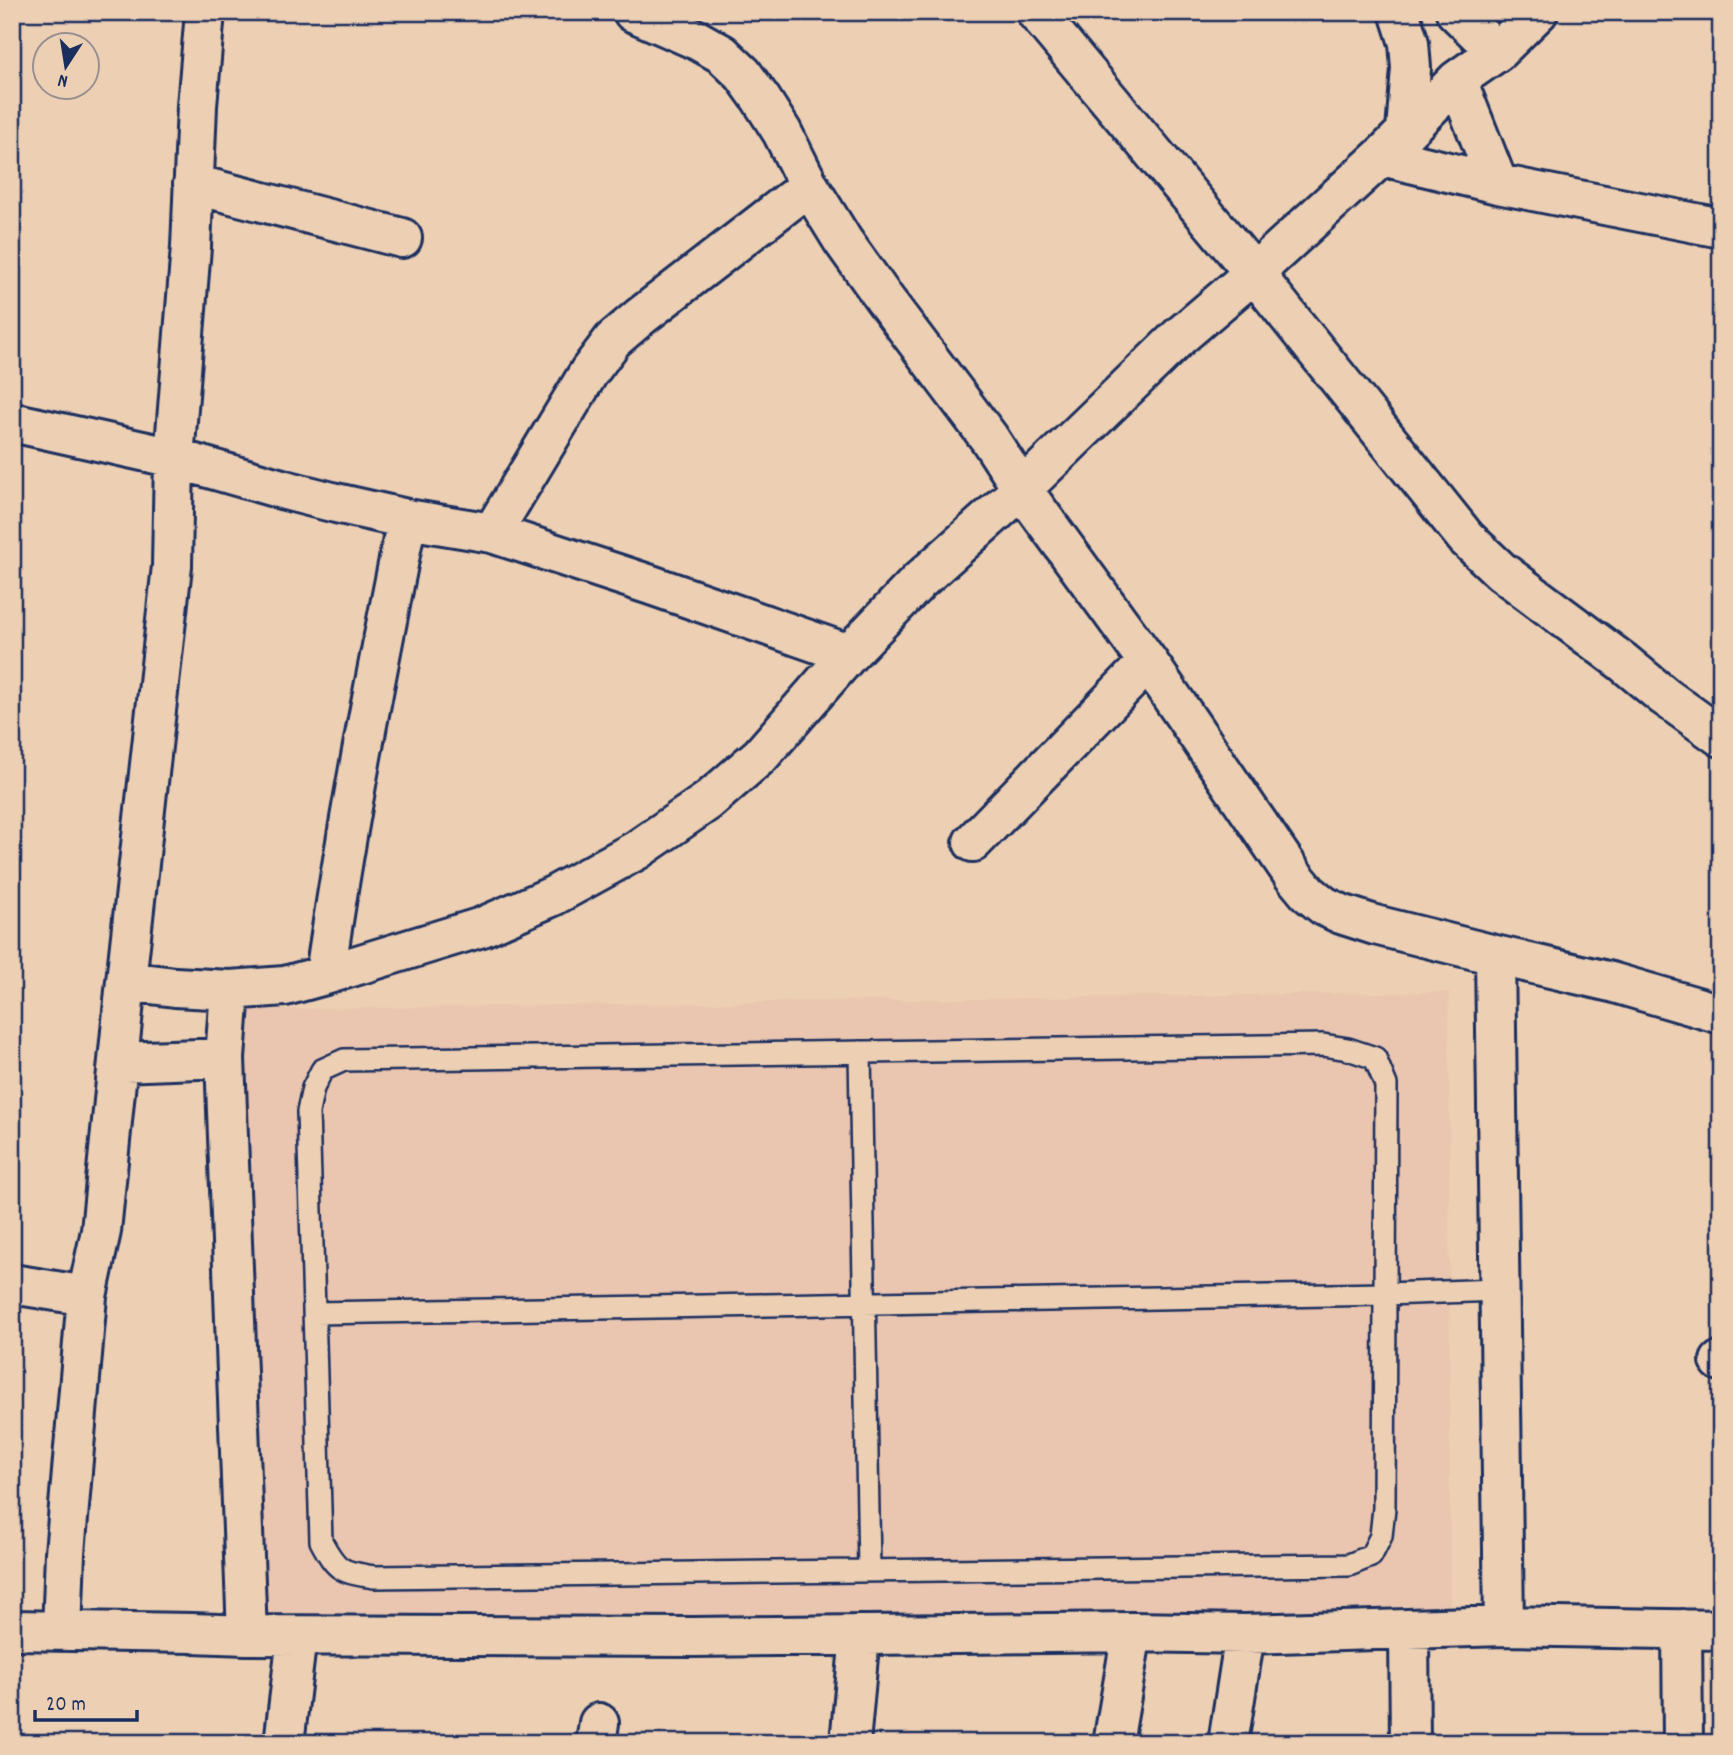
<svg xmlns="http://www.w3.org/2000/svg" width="1733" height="1755" font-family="Dekko,sans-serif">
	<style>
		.built { fill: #eac5af }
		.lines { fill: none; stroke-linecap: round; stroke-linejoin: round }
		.service-casing { stroke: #1b2f5e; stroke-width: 26 }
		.minor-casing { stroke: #1b2f5e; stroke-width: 44 }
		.service { stroke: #edd0b3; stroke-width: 21 }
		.minor { stroke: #edd0b3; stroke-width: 38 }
	</style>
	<rect width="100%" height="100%" fill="#edd0b3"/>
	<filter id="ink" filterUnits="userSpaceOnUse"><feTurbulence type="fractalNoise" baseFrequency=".0143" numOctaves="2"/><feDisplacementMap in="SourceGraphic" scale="14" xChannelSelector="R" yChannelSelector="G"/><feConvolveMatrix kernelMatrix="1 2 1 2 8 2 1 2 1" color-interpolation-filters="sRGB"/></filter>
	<g filter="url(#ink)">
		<path class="built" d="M 1449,992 L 1450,1625 L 253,1641 L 240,1010 Z"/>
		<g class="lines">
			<g class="service-casing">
				<path id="service" d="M 1323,1045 L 1348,1049 L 1375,1058 L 1386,1085 L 1384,1508 L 1381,1536 L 1371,1556 L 1349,1565 L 374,1577 C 341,1572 337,1571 321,1541 L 308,1112 L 313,1088 L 322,1070 L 344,1060 Z
					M 860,1052 L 869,1570
					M 314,1313 L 1385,1294 L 1499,1290"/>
			</g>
			<g class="minor-casing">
				<path id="minor" d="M 633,12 L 697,40 L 722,54 L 743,74 L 761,99 L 782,132 L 809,186 L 843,241 L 883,297 L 989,438 L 1022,489 L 1148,662 L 1293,875 L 1308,893 L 1324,906 L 1341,914 L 1375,925 L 1495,955 L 1611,982 L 1721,1014
					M 1036,12 L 1254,273 L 1466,538 L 1501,571 L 1623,662 L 1664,696 L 1721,737
					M 1399,12 L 1409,43 L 1411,68 L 1406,131
					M 1456,12 L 1497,52
					M 1457,80 L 1498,184
					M 1382,156 L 1498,184 L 1721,228
					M 193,184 L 402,238
					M 12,422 L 174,458 L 285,490 L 336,503 L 407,519 L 492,533 L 651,585 L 849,654
					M 492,533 L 589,372 L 613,340 L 640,317 L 809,186
					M 973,842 L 1148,662
					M 1495,955 L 1504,1626
					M 325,975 C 347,822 377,670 407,519
					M 126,981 L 175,987 L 230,990 L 285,986 L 325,975 L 482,927 L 553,896 L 637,850 L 708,801 L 761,755 L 849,654 L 919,581 L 1022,489 L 1179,337 L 1254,273 L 1382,156 L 1457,80 L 1497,52 L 1538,12
					M 225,1058 L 247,1635
					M 119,1062 L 225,1058 L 230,990
					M 12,1284 L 87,1296
					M 1720,1361 L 1721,1361
					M 1682,1629 L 1683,1743
					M 12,1630 L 192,1633 L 247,1635 L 694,1637 L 1132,1632 L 1245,1634 L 1504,1626 L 1721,1630
					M 1409,1630 L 1410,1743
					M 62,1631 L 65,1553 L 87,1296 L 101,1231 L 126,981 L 172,566 L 174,458 L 191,247 L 197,106 L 205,12
					M 284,1743 L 297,1636
					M 596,1743 L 599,1723
					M 850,1743 L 860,1635
					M 1113,1743 L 1132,1632
					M 1228,1743 L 1245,1634"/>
			</g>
			<use href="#service" class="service"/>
			<use href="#minor" class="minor"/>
		</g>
	</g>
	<rect width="1733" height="1755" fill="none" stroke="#edd0b3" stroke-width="42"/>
	<rect x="21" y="21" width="1691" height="1713" fill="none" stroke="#1b2f5e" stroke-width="2.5" filter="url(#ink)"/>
	<g transform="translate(66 66) rotate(192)"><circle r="33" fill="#edd0b3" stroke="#999091" stroke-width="2"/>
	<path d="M0-5L12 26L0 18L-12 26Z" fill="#1b2f5e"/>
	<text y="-10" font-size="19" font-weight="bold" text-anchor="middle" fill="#1b2f5e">N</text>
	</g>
	<path d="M35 1710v10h102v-10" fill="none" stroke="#1b2f5e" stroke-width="3.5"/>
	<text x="46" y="1710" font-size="21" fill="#1b2f5e" stroke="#edd0b3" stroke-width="5" paint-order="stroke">20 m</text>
</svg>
